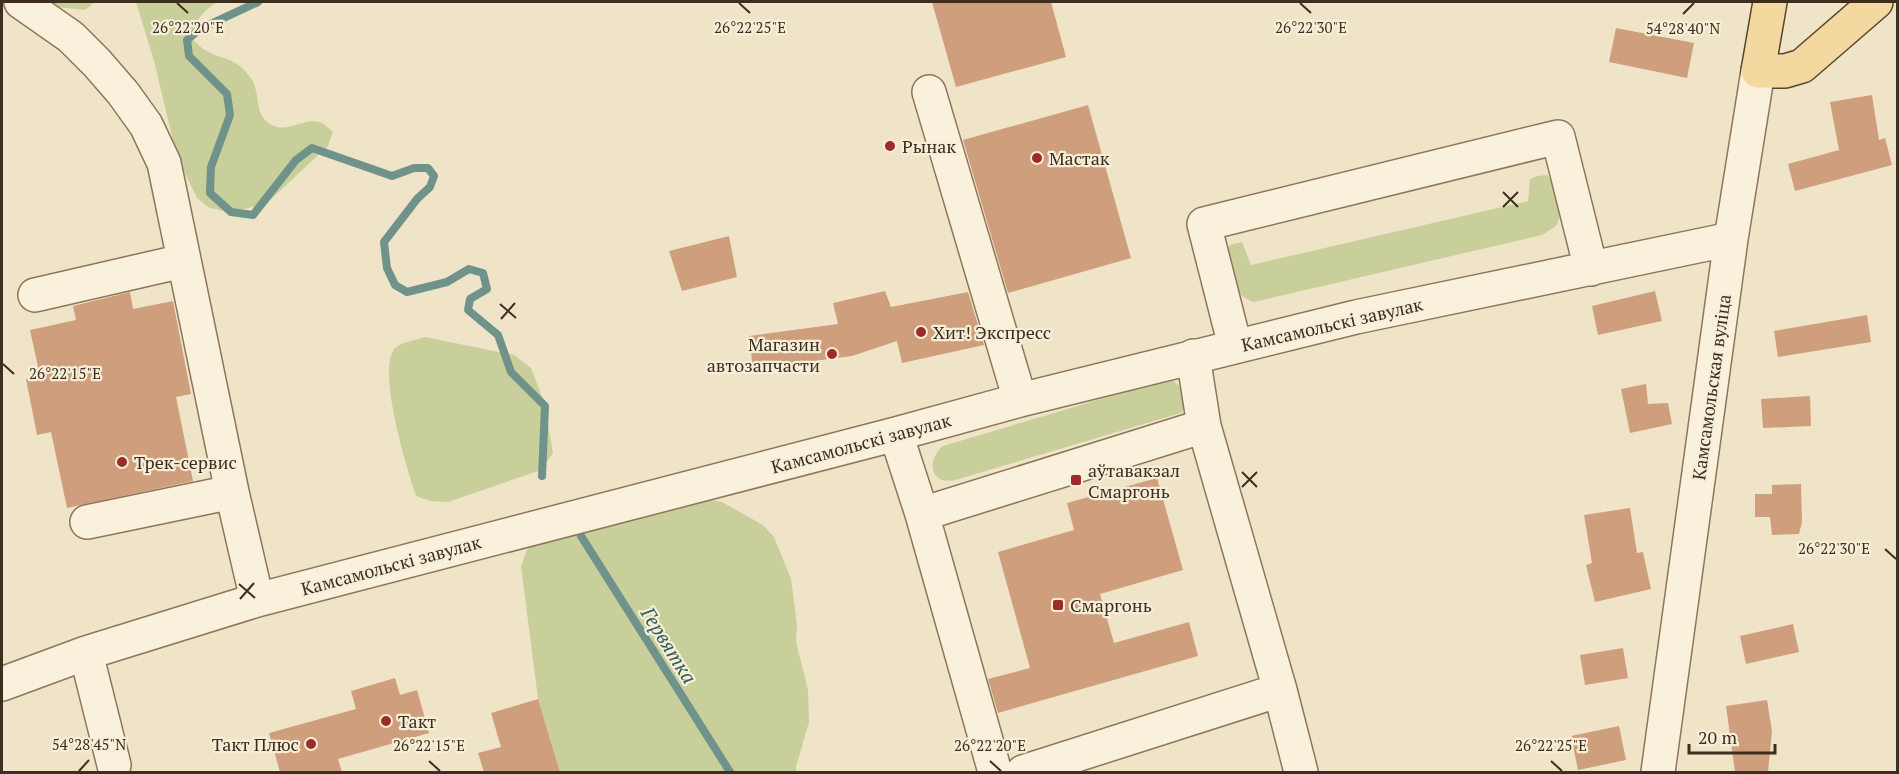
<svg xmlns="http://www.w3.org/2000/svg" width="1899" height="774" font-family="'PT Serif',serif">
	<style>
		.green { fill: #c9cf9b }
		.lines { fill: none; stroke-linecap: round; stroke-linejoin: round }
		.stream { stroke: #6f938a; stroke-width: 8 }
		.building { fill: #cf9f7d }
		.minor-casing { stroke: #8d765c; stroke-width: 36 }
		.major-casing { stroke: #5b4430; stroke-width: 36 }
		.minor { stroke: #faf1dc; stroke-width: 33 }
		.major { stroke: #f3d9a0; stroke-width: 33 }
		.ticks { fill: none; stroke: #3d2e20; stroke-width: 2 }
		.poi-dot { fill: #9e2a2b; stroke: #f7eed8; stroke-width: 2 }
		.labels { text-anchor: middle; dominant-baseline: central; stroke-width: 4.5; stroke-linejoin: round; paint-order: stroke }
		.poi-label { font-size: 18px; fill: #3d2e20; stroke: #f7eed8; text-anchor: start }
		.street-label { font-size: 18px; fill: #3d2e20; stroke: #f7eed8 }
		.water-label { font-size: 20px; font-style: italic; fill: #2f5d5a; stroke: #f7eed8 }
		.ticks-label { font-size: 15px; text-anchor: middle; fill: #3d2e20; stroke: #f7eed8; stroke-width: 4.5; stroke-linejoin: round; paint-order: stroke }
	</style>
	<rect width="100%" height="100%" fill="#f0e4c8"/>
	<path class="green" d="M 45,2 L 95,2 L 85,10 L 57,7 Z
		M 136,2 L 217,2 C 202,12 196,20 191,38 C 195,41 198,45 202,48 C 221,61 236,55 252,80 C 261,95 253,115 272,125 C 289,134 304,116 322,123 C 325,125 330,129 333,132 L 328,146 L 267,203 L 237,211 L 222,211 L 208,207 L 197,198 L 177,157 L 154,61 Z
		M 1547,175 L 1555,187 L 1563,209 L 1556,226 L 1542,235 L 1254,302 C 1231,294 1231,280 1223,258 L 1230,245 L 1242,242 L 1251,265 L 1528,201 L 1530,179 L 1537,176 Z
		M 425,337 L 514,355 L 531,368 L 544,402 L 553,453 L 541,470 L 448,502 L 430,501 L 416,496 C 407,469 376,369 395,348 C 401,342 416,340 425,337 Z
		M 1168,379 C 1181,383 1183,392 1188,404 L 1181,413 L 952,481 C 949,480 945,481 942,480 C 926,473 933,454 943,446 Z
		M 693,496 L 722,502 L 763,525 L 774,537 L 791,579 L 797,625 L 796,642 L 808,690 L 809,722 L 796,767 L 796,772 L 560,772 L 538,699 L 521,566 L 527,550 L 535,543 Z"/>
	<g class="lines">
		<path class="stream" d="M 258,2 L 200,29 L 187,40 L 189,56 L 227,94 L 230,115 L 211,167 L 210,193 L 231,212 L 253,215 L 296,160 L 312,148 L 392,176 L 414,168 L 428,168 L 434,176 L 430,187 L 417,199 L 384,242 L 387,268 L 395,285 L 407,292 L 447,282 L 469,269 L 483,273 L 487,289 L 470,299 L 468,310 L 498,335 L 511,372 L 545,406 L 542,476
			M 581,536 L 730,772"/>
	</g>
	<path class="building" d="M 932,2 L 1051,2 L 1066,57 L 956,87 Z
		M 1616,28 L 1694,43 L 1687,78 L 1609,62 Z
		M 1872,95 L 1879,140 L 1885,138 L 1892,165 L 1795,191 L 1788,164 L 1839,150 L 1830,102 Z
		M 1088,105 L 1131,258 L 1008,293 L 963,140 Z
		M 729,236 L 737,277 L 682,291 L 669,251 Z
		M 885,291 L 891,307 L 968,292 L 984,345 L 902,363 L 897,341 L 852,356 L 753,369 L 749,336 L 838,324 L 833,303 Z
		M 1655,291 L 1662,321 L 1598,335 L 1592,306 Z
		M 130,292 L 133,309 L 173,301 L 191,394 L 176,397 L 193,481 L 67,508 L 51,432 L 37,435 L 26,379 L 40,376 L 30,330 L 76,320 L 73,306 Z
		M 1867,315 L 1871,342 L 1778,357 L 1774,331 Z
		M 1646,384 L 1648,404 L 1668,403 L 1672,424 L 1630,433 L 1621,389 Z
		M 1810,396 L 1811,426 L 1763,428 L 1761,399 Z
		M 1157,478 L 1183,570 L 1100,594 L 1114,643 L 1189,622 L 1198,656 L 998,713 L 988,679 L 1030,668 L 998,552 L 1074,530 L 1067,503 Z
		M 1801,484 L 1802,522 L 1799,534 L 1772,535 L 1770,517 L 1755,517 L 1755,494 L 1772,494 L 1772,485 Z
		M 1630,508 L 1637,553 L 1643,552 L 1651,589 L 1595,602 L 1586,565 L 1592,563 L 1584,515 Z
		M 1793,624 L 1799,652 L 1746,664 L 1740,636 Z
		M 1623,648 L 1628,678 L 1585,685 L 1580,655 Z
		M 395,678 L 400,695 L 417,690 L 429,733 L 338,759 L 342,772 L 280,772 L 269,733 L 356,709 L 351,691 Z
		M 538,699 L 560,772 L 484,772 L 478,753 L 501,747 L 491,713 Z
		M 1767,700 L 1772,731 L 1768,772 L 1735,772 L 1726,706 Z
		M 1619,726 L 1626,760 L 1578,770 L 1571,736 Z"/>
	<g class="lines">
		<g class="minor-casing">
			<path id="minor" d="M 21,2 L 71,37 L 97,63 L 123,93 L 146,125 L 164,163 L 232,492 L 257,600
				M 929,92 L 1020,400
				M 35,295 L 183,261
				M 1235,346 L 1204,224 L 1558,137 L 1591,269
				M 1193,356 L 1204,426 L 1280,690 L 1301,772
				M 896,434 L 922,514 L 995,772
				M 922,514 L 1204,426
				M 87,522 L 232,492
				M 86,653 L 114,765
				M 2,684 L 86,653 L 257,600 L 896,434 L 1020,400 L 1356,317 L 1731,239
				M 1023,772 L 1280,690
				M 1658,772 L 1731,239 L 1758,71"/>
		</g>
		<g class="major-casing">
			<path id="major" d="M 1770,2 L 1758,71 L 1785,71 L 1802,66 L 1876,2"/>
		</g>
		<use href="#minor" class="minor"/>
		<use href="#major" class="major"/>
	</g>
	<path class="ticks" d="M 177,3 L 188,13M 739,3 L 750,13M 1300,3 L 1311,13M 1683,14 L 1694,3M 1503,192 L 1518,207M 1503,207 L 1518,192M 500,304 L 516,318M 501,319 L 515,303M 3,364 L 14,374M 1242,472 L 1257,487M 1242,487 L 1257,472M 1885,549 L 1896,559M 239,584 L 255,598M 240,599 L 254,583M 429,761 L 440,771M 990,761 L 1001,771M 1551,761 L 1562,771M 79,771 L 89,760"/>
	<g class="poi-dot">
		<circle cx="890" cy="146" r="6"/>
		<circle cx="1037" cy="158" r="6"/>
		<circle cx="921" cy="332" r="6"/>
		<circle cx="832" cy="354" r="6"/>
		<circle cx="122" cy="462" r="6"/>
		<rect x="1070" y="474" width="12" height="12" rx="3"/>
		<rect x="1052" y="599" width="12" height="12" rx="3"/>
		<circle cx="386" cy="721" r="6"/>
		<circle cx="311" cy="744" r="6"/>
	</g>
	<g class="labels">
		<g class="poi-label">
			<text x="902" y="146">Рынак</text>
			<text x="1049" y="158">Мастак</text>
			<text x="933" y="332">Хит! Экспресс</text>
			<text x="820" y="344" text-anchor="end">Магазин<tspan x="820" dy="21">автозапчасти</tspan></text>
			<text x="134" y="462">Трек-сервис</text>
			<text x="1088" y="470">аўтавакзал<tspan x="1088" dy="21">Смаргонь</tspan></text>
			<text x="1070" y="605">Смаргонь</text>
			<text x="398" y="721">Такт</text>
			<text x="299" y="744" text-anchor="end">Такт Плюс</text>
		</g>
		<g class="street-label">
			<text transform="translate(1332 324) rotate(-13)">Камсамольскі завулак</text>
			<text transform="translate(1711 387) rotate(-82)">Камсамольская вуліца</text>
			<text transform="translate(861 443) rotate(-15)">Камсамольскі завулак</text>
			<text transform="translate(391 565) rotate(-15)">Камсамольскі завулак</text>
		</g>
		<g class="water-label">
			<text transform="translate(669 645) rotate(58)">Гервятка</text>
		</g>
	</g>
	<g class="ticks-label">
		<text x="188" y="33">26°22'20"E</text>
		<text x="750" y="33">26°22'25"E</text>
		<text x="1311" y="33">26°22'30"E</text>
		<text x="1683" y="34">54°28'40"N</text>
		<text x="65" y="379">26°22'15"E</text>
		<text x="1834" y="554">26°22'30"E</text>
		<text x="89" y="750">54°28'45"N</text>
		<text x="429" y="751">26°22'15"E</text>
		<text x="990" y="751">26°22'20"E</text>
		<text x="1551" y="751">26°22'25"E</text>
	</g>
	<rect width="1899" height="774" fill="none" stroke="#3d2e20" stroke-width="6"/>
	<path d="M1689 744v9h86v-9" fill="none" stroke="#3d2e20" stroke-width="3"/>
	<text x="1698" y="744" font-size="18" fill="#3d2e20" stroke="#f7eed8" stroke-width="4.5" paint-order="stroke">20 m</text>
</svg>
